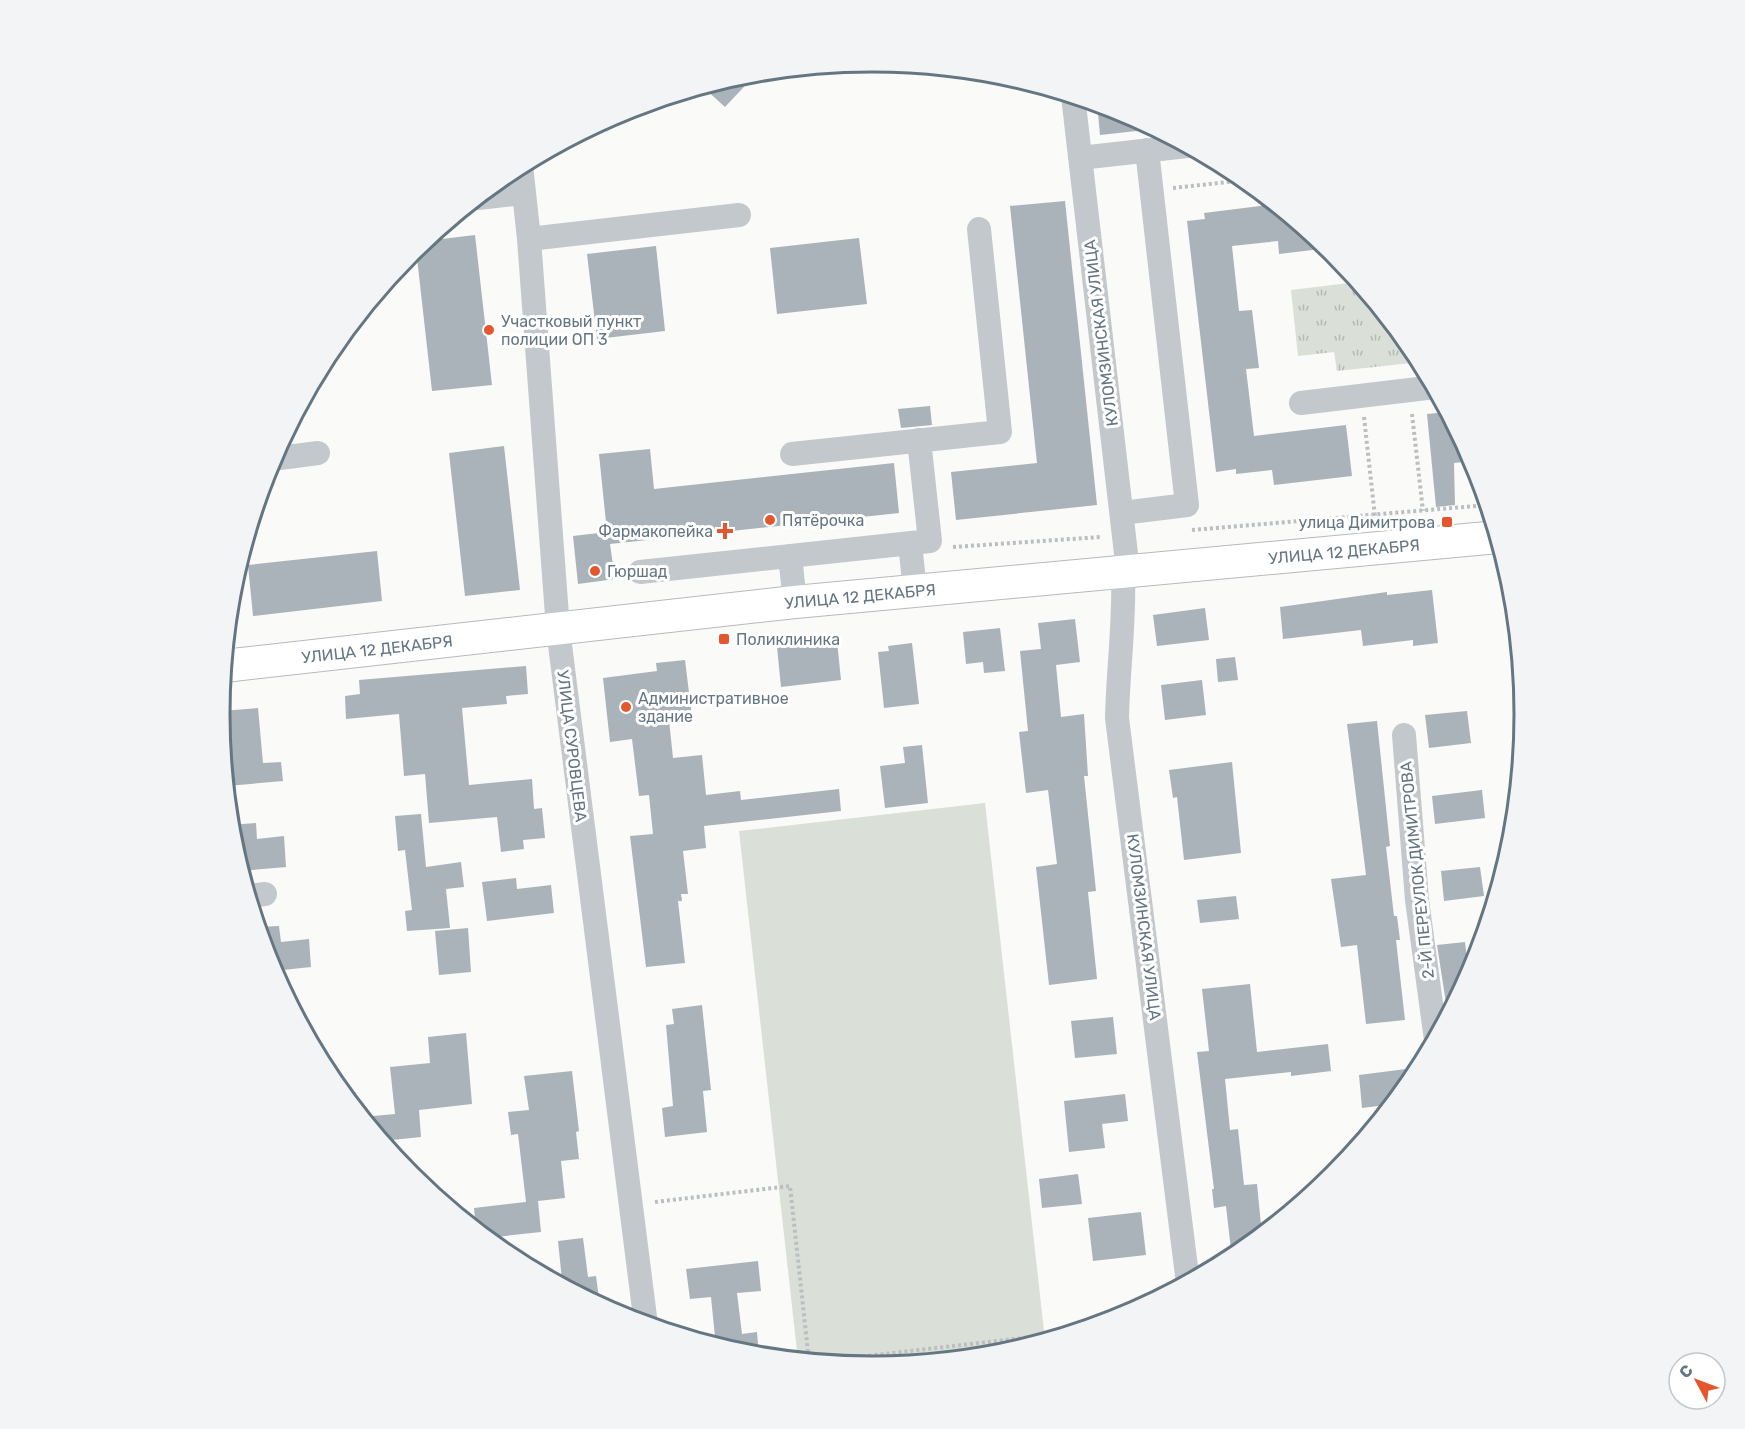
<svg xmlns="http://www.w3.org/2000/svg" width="1745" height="1429" font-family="Rubik,sans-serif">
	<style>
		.grass { fill: url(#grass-tufts) }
		.pitch { fill: #dadfd7 }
		.building { fill: #aab3b9 }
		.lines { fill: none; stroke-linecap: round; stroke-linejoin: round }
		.major-casing { stroke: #b5babe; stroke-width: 34 }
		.path { stroke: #bbbfc2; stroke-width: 4; stroke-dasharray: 3 3; stroke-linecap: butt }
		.minor { stroke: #c3c8cc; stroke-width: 24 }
		.major { stroke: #fff; stroke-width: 32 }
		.poi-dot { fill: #e4572e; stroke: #fff; stroke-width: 2 }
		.labels { text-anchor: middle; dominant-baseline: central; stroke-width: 6; stroke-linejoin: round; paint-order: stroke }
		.poi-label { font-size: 16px; fill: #657683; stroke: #fff; text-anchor: start }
		.street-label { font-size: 16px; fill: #657683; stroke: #fff }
		.rim { fill: none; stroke: #657683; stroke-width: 3 }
	</style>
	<defs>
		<pattern id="grass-tufts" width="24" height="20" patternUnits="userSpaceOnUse" patternTransform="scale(1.5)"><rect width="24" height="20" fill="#dadfd7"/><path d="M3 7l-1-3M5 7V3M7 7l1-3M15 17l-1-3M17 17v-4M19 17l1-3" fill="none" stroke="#b4b9b4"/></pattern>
	</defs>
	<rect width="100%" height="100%" fill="#fafaf8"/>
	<path class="grass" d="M 1358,282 L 1416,352 L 1421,362 L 1337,371 L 1334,352 L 1298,356 L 1291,290 Z"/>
	<path class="pitch" d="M 985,803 L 1045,1340 L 835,1364 L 798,1360 L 739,831 Z"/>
	<path class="building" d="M 757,73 L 725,107 L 703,87 L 745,74 Z
		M 1120,111 L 1123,111 L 1155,129 L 1100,135 L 1098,113 Z
		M 1065,201 L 1097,505 L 956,520 L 951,472 L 1037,463 L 1010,206 Z
		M 1275,204 L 1329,248 L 1279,254 L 1278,241 L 1232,246 L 1239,311 L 1252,310 L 1259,368 L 1246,369 L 1254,436 L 1346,425 L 1352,476 L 1274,485 L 1272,470 L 1236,474 L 1236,469 L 1216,472 L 1187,221 L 1205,219 L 1204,213 Z
		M 475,235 L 492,385 L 432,391 L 416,249 L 425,241 Z
		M 859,238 L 867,304 L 777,314 L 770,248 Z
		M 656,246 L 665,331 L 597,339 L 587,254 Z
		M 930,406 L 932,425 L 901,428 L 898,409 Z
		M 1448,412 L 1474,461 L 1454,463 L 1455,505 L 1436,507 L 1427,414 Z
		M 504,446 L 520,590 L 465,596 L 449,453 Z
		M 650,449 L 654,489 L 894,463 L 899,513 L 610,544 L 615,579 L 578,584 L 573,536 L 607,532 L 599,454 Z
		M 377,551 L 382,601 L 253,616 L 248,565 Z
		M 1432,590 L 1438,643 L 1413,646 L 1413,640 L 1363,646 L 1361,630 L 1283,639 L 1280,607 L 1387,592 L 1387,595 Z
		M 1205,608 L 1209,640 L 1157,646 L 1153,615 Z
		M 1075,619 L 1080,662 L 1056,665 L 1061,717 L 1084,714 L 1088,776 L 1084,776 L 1096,891 L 1088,892 L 1097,979 L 1049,985 L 1036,867 L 1057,864 L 1048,790 L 1026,793 L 1019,732 L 1028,731 L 1020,651 L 1041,649 L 1038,623 Z
		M 1000,628 L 1005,671 L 984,673 L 983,662 L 966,664 L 963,632 Z
		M 837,641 L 841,680 L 781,687 L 777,647 Z
		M 912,643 L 919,704 L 884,708 L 878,652 L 889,651 L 888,646 Z
		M 1235,657 L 1238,680 L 1218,682 L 1216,659 Z
		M 685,660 L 692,717 L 669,720 L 673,758 L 702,755 L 706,795 L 740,791 L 741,800 L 839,789 L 841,811 L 704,826 L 706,848 L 683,851 L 688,894 L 681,894 L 682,901 L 678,901 L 685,963 L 646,967 L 630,836 L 653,834 L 649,795 L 639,796 L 632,739 L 610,742 L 603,678 L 657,671 L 656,663 Z
		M 526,666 L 528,694 L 506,696 L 507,704 L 462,708 L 469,785 L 532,779 L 534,809 L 542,808 L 545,838 L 523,840 L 524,849 L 501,852 L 497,817 L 429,823 L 425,774 L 404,776 L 399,714 L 346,719 L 345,696 L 360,694 L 359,680 Z
		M 1202,680 L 1206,715 L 1165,720 L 1161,685 Z
		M 258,708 L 263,763 L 281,762 L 283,781 L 227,786 L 222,711 Z
		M 1467,711 L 1471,743 L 1429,748 L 1425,715 Z
		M 1377,721 L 1390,846 L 1386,847 L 1394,916 L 1397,916 L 1400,940 L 1396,940 L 1405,1020 L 1366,1024 L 1357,945 L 1341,947 L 1331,879 L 1366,875 L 1347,724 Z
		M 922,745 L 928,803 L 885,808 L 880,766 L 905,763 L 903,747 Z
		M 1232,762 L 1241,853 L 1184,860 L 1177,797 L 1173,798 L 1169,770 Z
		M 1482,790 L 1485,818 L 1435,824 L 1432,796 Z
		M 421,814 L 426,867 L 461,862 L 464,887 L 446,889 L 450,928 L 407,931 L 405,911 L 412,910 L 405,850 L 398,851 L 395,816 Z
		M 256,823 L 257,839 L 284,836 L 286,867 L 241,871 L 230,825 Z
		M 1480,867 L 1484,896 L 1444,901 L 1441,871 Z
		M 516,878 L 517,889 L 551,885 L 554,913 L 487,921 L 482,882 Z
		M 1236,896 L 1239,919 L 1200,923 L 1197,900 Z
		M 279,926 L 281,942 L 309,939 L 311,967 L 283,970 L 285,984 L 280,984 L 269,964 L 258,927 Z
		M 468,928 L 471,972 L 439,975 L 435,931 Z
		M 1465,942 L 1469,978 L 1448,1016 L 1437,945 Z
		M 1250,984 L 1257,1052 L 1328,1044 L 1331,1071 L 1291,1076 L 1291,1072 L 1225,1079 L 1230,1130 L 1238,1129 L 1244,1185 L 1257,1184 L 1262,1235 L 1232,1259 L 1226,1206 L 1214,1208 L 1212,1189 L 1214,1189 L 1197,1052 L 1209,1051 L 1202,989 Z
		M 702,1005 L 711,1090 L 703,1091 L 707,1132 L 665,1137 L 662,1108 L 673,1106 L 666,1025 L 674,1024 L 672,1009 Z
		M 1113,1017 L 1117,1054 L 1075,1058 L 1071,1021 Z
		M 466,1033 L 472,1104 L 419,1110 L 421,1137 L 382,1141 L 362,1117 L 395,1114 L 390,1067 L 430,1063 L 428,1037 Z
		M 1406,1069 L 1408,1086 L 1394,1104 L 1362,1108 L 1359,1075 Z
		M 572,1071 L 579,1131 L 576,1132 L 579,1159 L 561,1161 L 565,1198 L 538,1201 L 541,1232 L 486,1238 L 476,1230 L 474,1208 L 526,1202 L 518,1134 L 511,1135 L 508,1112 L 529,1110 L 524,1076 Z
		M 1125,1094 L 1128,1121 L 1102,1124 L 1105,1148 L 1069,1152 L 1064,1101 Z
		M 1078,1174 L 1082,1204 L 1042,1208 L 1039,1179 Z
		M 1141,1212 L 1146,1255 L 1093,1261 L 1088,1218 Z
		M 583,1238 L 588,1277 L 596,1276 L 600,1306 L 554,1281 L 562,1280 L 558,1241 Z
		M 758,1261 L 761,1291 L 737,1293 L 742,1334 L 757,1332 L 759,1356 L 745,1355 L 695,1340 L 715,1337 L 711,1297 L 690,1299 L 686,1269 Z"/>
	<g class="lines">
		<g class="major-casing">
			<g id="major">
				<path id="s1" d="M 224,666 L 795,602 L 1498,537"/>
			</g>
		</g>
		<path class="path" d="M 1173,188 L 1246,180
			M 1412,414 L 1423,511
			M 1364,417 L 1375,517
			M 1192,530 L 1488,505
			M 953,547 L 1101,537
			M 655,1202 L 790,1186 L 809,1361
			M 815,1362 L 1031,1337 L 1031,1345"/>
		<path class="minor" d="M 1073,96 L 1128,571
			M 1080,158 L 1187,146
			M 521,165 L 529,239 L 558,629 L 646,1325
			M 478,198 L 524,193
			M 529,239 L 739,215
			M 1301,403 L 1435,387
			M 792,454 L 1000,432 L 979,229
			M 272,459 L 318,453
			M 1122,513 L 1187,505 L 1147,150
			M 910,543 L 915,591
			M 790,556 L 795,602
			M 1123,571 C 1125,621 1118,669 1117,718 L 1188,1283
			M 640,572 L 930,541 L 919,440
			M 1404,735 L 1417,900 L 1436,1040
			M 248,896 L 265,894"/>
		<use href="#major" class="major"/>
	</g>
	<g class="poi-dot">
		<circle cx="489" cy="330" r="6"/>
		<circle cx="770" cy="520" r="6"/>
		<rect x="1441" y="516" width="12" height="12" rx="3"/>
		<path d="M722 522h6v6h6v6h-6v6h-6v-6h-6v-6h6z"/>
		<circle cx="595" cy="571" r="6"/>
		<rect x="718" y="633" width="12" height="12" rx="3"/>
		<circle cx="626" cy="707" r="6"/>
	</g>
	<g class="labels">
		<g class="poi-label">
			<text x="501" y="321">Участковый пункт<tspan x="501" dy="18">полиции ОП 3</tspan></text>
			<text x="782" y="520">Пятёрочка</text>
			<text x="1435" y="522" text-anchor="end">улица Димитрова</text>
			<text x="713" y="531" text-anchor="end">Фармакопейка</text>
			<text x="607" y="571">Гюршад</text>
			<text x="736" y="639">Поликлиника</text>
			<text x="638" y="698">Административное<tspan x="638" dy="18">здание</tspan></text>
		</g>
		<g class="street-label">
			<text transform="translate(1101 333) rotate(-97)">КУЛОМЗИНСКАЯ УЛИЦА</text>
			<text stroke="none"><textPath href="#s1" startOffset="1126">УЛИЦА 12 ДЕКАБРЯ</textPath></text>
			<text stroke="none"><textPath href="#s1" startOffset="640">УЛИЦА 12 ДЕКАБРЯ</textPath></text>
			<text stroke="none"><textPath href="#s1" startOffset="154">УЛИЦА 12 ДЕКАБРЯ</textPath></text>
			<text transform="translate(572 746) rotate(83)">УЛИЦА СУРОВЦЕВА</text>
			<text transform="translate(1417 870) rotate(-96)">2-Й ПЕРЕУЛОК ДИМИТРОВА</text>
			<text transform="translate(1144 927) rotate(83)">КУЛОМЗИНСКАЯ УЛИЦА</text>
		</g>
	</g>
	<path d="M0 0H1745V1429H0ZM230 714a642 642 0 1 1 1284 0a642 642 0 1 1-1284 0Z" fill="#f3f4f5" fill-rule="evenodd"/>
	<path class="rim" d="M230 714a642 642 0 1 1 1284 0a642 642 0 1 1-1284 0Z"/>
	<g transform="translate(1697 1381) rotate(311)"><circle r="28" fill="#ffffff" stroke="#c1c8cd" stroke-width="1.5"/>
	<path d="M0-4.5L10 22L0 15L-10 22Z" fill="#e4572e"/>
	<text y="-9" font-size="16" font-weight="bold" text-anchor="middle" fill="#657683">С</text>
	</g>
</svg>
